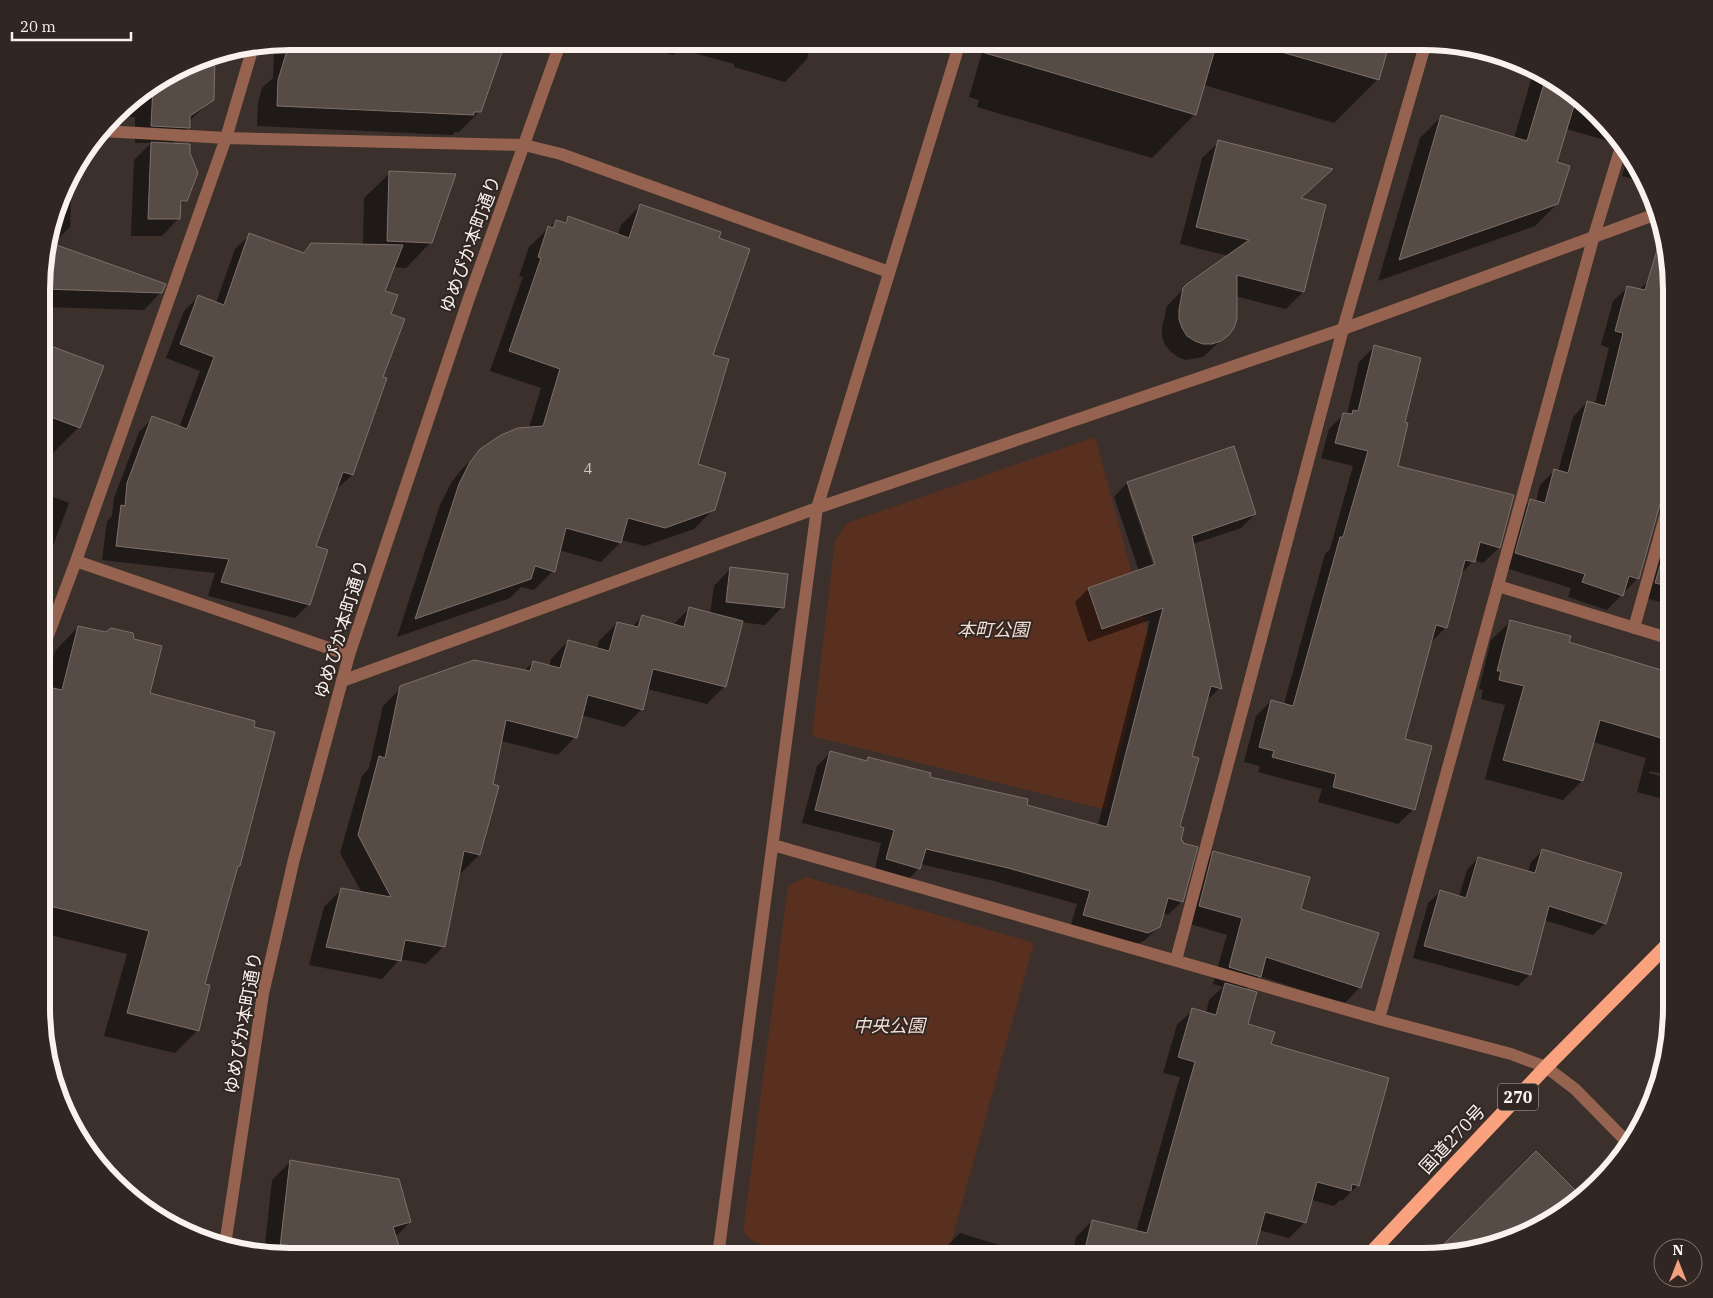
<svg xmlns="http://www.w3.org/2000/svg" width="1713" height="1298" font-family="'IBM Plex Serif','Noto Sans JP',serif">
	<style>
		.green { fill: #593020 }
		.shadow { fill: #0007; fill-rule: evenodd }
		.building { fill: #574b46; stroke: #7d706a }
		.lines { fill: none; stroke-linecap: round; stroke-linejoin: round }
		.minor { stroke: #95634f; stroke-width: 12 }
		.tertiary { stroke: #95634f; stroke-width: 12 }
		.trunk { stroke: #faa27e; stroke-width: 14 }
		.labels { text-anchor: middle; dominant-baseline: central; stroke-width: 4; stroke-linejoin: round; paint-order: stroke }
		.number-label { font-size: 15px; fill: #d1c8c5 }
		.shield { fill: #312621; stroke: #beb5b1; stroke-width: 1 }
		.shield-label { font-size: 16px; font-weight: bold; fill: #faf2ef }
		.street-label { font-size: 18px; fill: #faf2ef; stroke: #312621 }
		.park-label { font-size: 18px; font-style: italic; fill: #f3ded6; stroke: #312621 }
		.rim { fill: none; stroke: #faf2ef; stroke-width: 6 }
	</style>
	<rect width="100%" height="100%" fill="#3b302b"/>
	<path class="green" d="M 1095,437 L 1149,636 L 1106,810 L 812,736 L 835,541 L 847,523 Z
		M 806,877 L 1034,943 L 947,1257 L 797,1256 L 754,1242 L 743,1232 L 788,886 Z"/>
	<path class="shadow" d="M 290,41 L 505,41 L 500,60 L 498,62 L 480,111 L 459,132 L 455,132 L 452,135 L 257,126 L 258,102 L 262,88 L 273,78 L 274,52 L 276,43 Z
		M 634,41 L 815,41 L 810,48 L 807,59 L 785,82 L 734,67 L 734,64 L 679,49 L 673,55 L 633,43 Z
		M 985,42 L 1389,42 L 1378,79 L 1334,123 L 1204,85 L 1195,114 L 1152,158 L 977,107 L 979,100 L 969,97 Z
		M 214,54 L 212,100 L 189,121 L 189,127 L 172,144 L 189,153 L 186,200 L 179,207 L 179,218 L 162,236 L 131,236 L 134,160 L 151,143 L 135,143 L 135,117 L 115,116 L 126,103 L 210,55 Z
		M 1534,70 L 1587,103 L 1619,144 L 1566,129 L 1556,162 L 1557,204 L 1535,226 L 1378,281 L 1420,138 L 1442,116 L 1514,138 Z
		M 1219,142 L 1331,170 L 1300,199 L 1325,206 L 1303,292 L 1286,309 L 1235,296 L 1228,334 L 1203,357 L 1186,360 L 1178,357 L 1171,352 L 1165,345 L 1162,337 L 1162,328 L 1167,306 L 1171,302 L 1188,284 L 1229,256 L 1180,244 L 1202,158 Z
		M 1628,156 L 1646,180 L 1647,183 L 1622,176 Z
		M 72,173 L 70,227 L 52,245 L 161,292 L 144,310 L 43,307 L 43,257 Z
		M 390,173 L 431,242 L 406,268 L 393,267 L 384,292 L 389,315 L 381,378 L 385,379 L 352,475 L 337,489 L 336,488 L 315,547 L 309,604 L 295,618 L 208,596 L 215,573 L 102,560 L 107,521 L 112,516 L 114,498 L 139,432 L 153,418 L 179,428 L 200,371 L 166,358 L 184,311 L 198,297 L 216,303 L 235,249 L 250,235 L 302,254 L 311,244 L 363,245 L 364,198 Z
		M 641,205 L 717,239 L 712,355 L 697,465 L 714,509 L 694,529 L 645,546 L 621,540 L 620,543 L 601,562 L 559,550 L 553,571 L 534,590 L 521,587 L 510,598 L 397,637 L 440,505 L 451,483 L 461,470 L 481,450 L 529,428 L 541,388 L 490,371 L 523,277 L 519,276 L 529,247 L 556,221 L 563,223 L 568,218 L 618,235 L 621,225 Z
		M 1649,280 L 1672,289 L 1672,605 L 1641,597 L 1664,501 L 1660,499 L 1638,578 L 1607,610 L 1568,597 L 1571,588 L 1502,567 L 1516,515 L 1530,501 L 1536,502 L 1540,485 L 1554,471 L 1558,472 L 1573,417 L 1587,402 L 1595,404 L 1609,348 L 1601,345 L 1613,301 L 1628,287 L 1639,290 Z
		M 43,344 L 79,427 L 43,463 Z
		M 1374,347 L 1403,423 L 1396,467 L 1513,496 L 1499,548 L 1483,563 L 1474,560 L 1459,576 L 1446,627 L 1431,642 L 1404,740 L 1414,809 L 1398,824 L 1318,802 L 1322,789 L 1258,772 L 1260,766 L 1244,762 L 1256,716 L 1271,701 L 1284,704 L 1325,554 L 1330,549 L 1353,466 L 1321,458 L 1329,429 L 1344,414 L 1347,415 L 1359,362 Z
		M 1127,483 L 1255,514 L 1241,528 L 1193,544 L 1220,688 L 1206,701 L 1191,757 L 1178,827 L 1182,901 L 1168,915 L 1163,913 L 1159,926 L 1145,940 L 1133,946 L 1070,928 L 1077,904 L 994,881 L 920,864 L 919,868 L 906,882 L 874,873 L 881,843 L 802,823 L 817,766 L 831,752 L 865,762 L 868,758 L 929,778 L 1098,825 L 1150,620 L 1088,642 L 1075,602 L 1088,589 L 1139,571 L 1114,497 ZM 1128,489 L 1131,489 L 1158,570 L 1155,571 Z
		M 43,493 L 69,503 L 47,562 L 43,566 Z
		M 731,568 L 782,607 L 765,625 L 741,622 L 725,686 L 707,704 L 647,689 L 642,709 L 624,727 L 581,715 L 575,737 L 558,755 L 501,741 L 479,855 L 461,873 L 458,872 L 444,946 L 426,964 L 400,959 L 382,979 L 309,965 L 324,907 L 342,889 L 362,893 L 340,853 L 362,776 L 369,768 L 383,706 L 401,688 L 524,671 L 533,662 L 549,666 L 551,659 L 568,641 L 597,649 L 599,641 L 617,623 L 632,627 L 642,617 L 673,625 L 689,609 L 710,614 L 714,586 Z
		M 1510,622 L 1568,642 L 1671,674 L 1671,776 L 1650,771 L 1649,773 L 1671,779 L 1671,801 L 1637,792 L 1646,758 L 1593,742 L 1582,781 L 1563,800 L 1485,779 L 1505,705 L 1481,699 L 1483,690 L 1479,689 L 1491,640 Z
		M 78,627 L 149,694 L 238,866 L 236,869 L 203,985 L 198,1030 L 175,1053 L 104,1036 L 127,954 L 42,933 L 43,685 L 46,686 L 55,651 Z
		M 1543,850 L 1605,923 L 1593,935 L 1544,920 L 1530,974 L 1518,986 L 1413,958 L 1428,903 L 1440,892 L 1459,897 L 1467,870 L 1478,858 L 1528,872 L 1531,862 Z
		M 1214,852 L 1300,910 L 1360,987 L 1344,1004 L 1259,976 L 1245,990 L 1247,1025 L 1269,1045 L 1358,1185 L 1342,1201 L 1340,1200 L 1334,1206 L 1311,1200 L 1304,1223 L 1289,1238 L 1259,1230 L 1251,1257 L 1072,1257 L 1076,1237 L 1092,1221 L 1136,1232 L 1180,1077 L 1163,1073 L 1177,1025 L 1193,1010 L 1206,1013 L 1209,1000 L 1223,987 L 1213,984 L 1227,935 L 1183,922 L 1197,869 Z
		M 1536,1153 L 1579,1196 L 1533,1231 L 1472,1252 Z
		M 291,1161 L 410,1222 L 395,1237 L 401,1256 L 274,1256 L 264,1254 L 272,1180 Z
		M 960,1233 L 1016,1250 L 1014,1257 L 942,1257 L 944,1249 Z"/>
	<path class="building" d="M 290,41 L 506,41 L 481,112 L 474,112 L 474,115 L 277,106 L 278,80 Z
		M 977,42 L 1217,42 L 1196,115 L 975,50 Z
		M 1279,42 L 1390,42 L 1379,80 L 1278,51 Z
		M 215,54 L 214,100 L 190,116 L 190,128 L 151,126 L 153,87 L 210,55 Z
		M 1546,77 L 1577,96 L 1557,162 L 1570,166 L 1558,204 L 1399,260 L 1441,115 L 1527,141 Z
		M 1218,140 L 1333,169 L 1301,198 L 1326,205 L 1304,292 L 1237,275 L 1237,319 L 1234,328 L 1229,335 L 1221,341 L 1212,344 L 1203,344 L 1195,341 L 1187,336 L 1182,328 L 1179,319 L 1179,310 L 1183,288 L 1187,284 L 1249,240 L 1196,227 Z
		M 151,142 L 190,144 L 190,153 L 198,173 L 187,201 L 181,201 L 180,219 L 148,219 Z
		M 389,171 L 456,174 L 432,243 L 387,241 Z
		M 640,204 L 721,232 L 719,238 L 750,249 L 713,355 L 729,359 L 698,464 L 726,473 L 715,510 L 665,528 L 628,518 L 621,543 L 566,528 L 555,572 L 535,566 L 531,579 L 415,619 L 459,484 L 470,462 L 480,449 L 501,435 L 518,428 L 543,426 L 560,369 L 509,351 L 541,258 L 538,257 L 548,226 L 553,228 L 556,220 L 566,223 L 568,216 L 629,238 Z
		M 1663,230 L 1664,230 L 1672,289 L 1672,484 L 1667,486 L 1664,490 L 1639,579 L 1629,576 L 1623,596 L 1582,582 L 1585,574 L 1515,553 L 1530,499 L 1545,503 L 1554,469 L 1568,473 L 1587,401 L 1605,406 L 1623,333 L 1615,331 L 1627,286 L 1645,290 Z
		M 249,233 L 304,253 L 311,243 L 403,245 L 385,291 L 398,295 L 391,314 L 405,319 L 383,377 L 387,378 L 353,475 L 343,472 L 316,546 L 328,550 L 310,605 L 221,582 L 229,559 L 116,546 L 121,505 L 125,506 L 127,483 L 152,416 L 187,429 L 214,357 L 180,344 L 198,295 L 224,305 Z
		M 48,242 L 166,284 L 162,293 L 43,289 L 43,257 Z
		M 43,343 L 104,366 L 80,428 L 43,414 Z
		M 1374,345 L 1421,358 L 1405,422 L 1408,423 L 1398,466 L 1514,495 L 1500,548 L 1480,542 L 1475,562 L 1465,560 L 1447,628 L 1436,625 L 1405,739 L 1432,746 L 1415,810 L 1333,787 L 1336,774 L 1272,757 L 1274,751 L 1259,747 L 1271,700 L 1293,706 L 1340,537 L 1343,537 L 1368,451 L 1335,443 L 1343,413 L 1352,414 L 1353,410 L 1358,411 Z
		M 1234,446 L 1256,514 L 1192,536 L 1222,689 L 1211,686 L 1192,756 L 1199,758 L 1180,826 L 1184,828 L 1181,840 L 1183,841 L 1183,843 L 1198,847 L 1183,902 L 1168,898 L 1160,927 L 1148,933 L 1083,915 L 1090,891 L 1008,868 L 926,849 L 920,869 L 886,859 L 894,830 L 815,810 L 830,751 L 867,761 L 868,757 L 931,773 L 930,777 L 1028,799 L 1027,805 L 1107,827 L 1163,608 L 1102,629 L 1088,588 L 1155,564 L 1127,482 Z
		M 1672,524 L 1672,587 L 1655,583 Z
		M 730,567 L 788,574 L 784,608 L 726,602 Z
		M 689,607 L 743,621 L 726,687 L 653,669 L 643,710 L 588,695 L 577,738 L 506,720 L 493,784 L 499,786 L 492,812 L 480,855 L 464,851 L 445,947 L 405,940 L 401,961 L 326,947 L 341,888 L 391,897 L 358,835 L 379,756 L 385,758 L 400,686 L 474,660 L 530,671 L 533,661 L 560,668 L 568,640 L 609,651 L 617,622 L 638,627 L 642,615 L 684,627 Z
		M 1510,620 L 1571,636 L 1569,642 L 1671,673 L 1671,741 L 1600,720 L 1583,781 L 1503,760 L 1524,686 L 1499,680 L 1501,671 L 1497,671 Z
		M 78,626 L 106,632 L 111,628 L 133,633 L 134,639 L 162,646 L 150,693 L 255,721 L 254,727 L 275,732 L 240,866 L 238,866 L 205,984 L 210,985 L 199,1031 L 127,1013 L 149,931 L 42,904 L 42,711 L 48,687 L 62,690 Z
		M 1542,849 L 1622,873 L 1606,924 L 1549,906 L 1531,975 L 1424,946 L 1440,890 L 1466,898 L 1478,857 L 1535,873 Z
		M 1213,851 L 1310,877 L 1301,909 L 1379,933 L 1361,988 L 1266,957 L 1261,977 L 1229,967 L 1242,918 L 1199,906 Z
		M 1225,983 L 1257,992 L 1248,1024 L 1275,1032 L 1271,1044 L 1389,1078 L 1359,1186 L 1352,1184 L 1351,1191 L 1317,1182 L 1306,1223 L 1265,1212 L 1253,1257 L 1083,1257 L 1092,1220 L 1147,1233 L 1195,1062 L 1178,1057 L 1192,1008 L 1216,1015 Z
		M 1536,1151 L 1580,1195 L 1533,1231 L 1472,1252 L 1432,1256 Z
		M 290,1160 L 399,1179 L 411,1222 L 393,1227 L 402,1256 L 279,1256 Z"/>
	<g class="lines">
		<path class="minor" d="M 103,131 L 226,138 L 524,145 L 561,154 L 889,272
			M 76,561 L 349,655
			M 1498,586 L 1671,639
			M 1634,628 L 1672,492
			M 43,649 L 76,561 L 226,138 L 253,47
			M 342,681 L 817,508 L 1343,329 L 1659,213
			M 773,845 L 1379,1019 L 1511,1054 L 1546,1067 L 1575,1089 L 1628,1143
			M 1176,960 L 1343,329 L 1426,42
			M 1379,1019 L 1593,239 L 1621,147
			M 718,1256 L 817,508 L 960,42"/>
		<path class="tertiary" d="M 225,1245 L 263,994 L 294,859 L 349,655 L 469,298 L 561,41"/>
		<path class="trunk" d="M 1367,1257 L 1546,1067 L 1671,941"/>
	</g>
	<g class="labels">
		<g class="number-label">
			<text x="588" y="468">4</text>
		</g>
		<rect class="shield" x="1498" y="1083.5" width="40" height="27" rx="4"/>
		<g class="shield-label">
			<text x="1518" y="1097">270</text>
		</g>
		<g class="street-label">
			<text transform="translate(470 244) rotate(-70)">ゆめぴか本町通り</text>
			<text transform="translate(341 629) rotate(-73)">ゆめぴか本町通り</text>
			<text transform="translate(243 1023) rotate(-80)">ゆめぴか本町通り</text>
			<text transform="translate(1452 1139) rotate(-47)">国道270号</text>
		</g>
		<g class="park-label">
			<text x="993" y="629">本町公園</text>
			<text x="889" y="1025">中央公園</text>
		</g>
	</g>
	<path d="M0 0H1713V1298H0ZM290 50H1423A240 240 0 0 1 1663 290V1008A240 240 0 0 1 1423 1248H290A240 240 0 0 1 50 1008V290A240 240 0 0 1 290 50Z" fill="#312621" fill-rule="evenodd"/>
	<path class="rim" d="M290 50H1423A240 240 0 0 1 1663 290V1008A240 240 0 0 1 1423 1248H290A240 240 0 0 1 50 1008V290A240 240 0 0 1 290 50Z"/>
	<g transform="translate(1678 1263)"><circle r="24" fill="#312621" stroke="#817873"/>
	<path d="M0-4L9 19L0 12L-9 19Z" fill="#f2a07f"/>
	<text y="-8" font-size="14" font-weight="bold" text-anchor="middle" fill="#faf2ef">N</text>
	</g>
	<path d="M12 32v8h119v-8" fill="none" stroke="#faf2ef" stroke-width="2.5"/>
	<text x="20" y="32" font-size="15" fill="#faf2ef" stroke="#312621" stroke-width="4" paint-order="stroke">20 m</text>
</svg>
